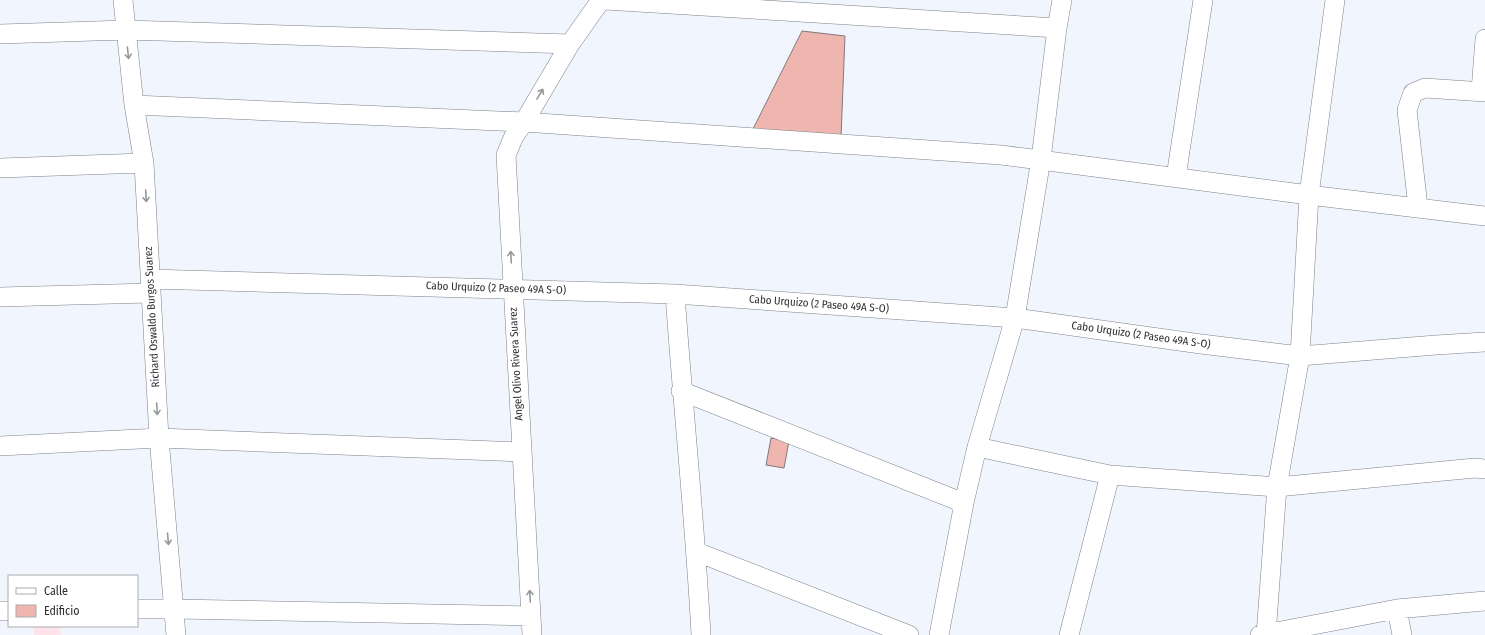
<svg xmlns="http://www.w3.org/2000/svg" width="1485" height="635" font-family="'Fira Sans Condensed',sans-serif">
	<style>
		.education { fill: #fee4ea }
		.building { fill: #efb5af; stroke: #837978 }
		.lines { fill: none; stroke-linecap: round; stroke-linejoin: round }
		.street-casing { stroke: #7d8188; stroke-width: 20 }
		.street { stroke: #fff; stroke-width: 19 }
		.oneway { stroke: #979899 }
		.labels { text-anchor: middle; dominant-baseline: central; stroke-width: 4; stroke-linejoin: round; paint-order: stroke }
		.street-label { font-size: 11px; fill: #2f3033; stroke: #fff }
	</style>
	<rect width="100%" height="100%" fill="#f1f6fe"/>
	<path class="education" d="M 33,626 L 60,626 L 61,635 L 34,635 Z"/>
	<path class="building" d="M 802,31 L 845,36 L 841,137 L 753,129 Z
		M 771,438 L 789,441 L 784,468 L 766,465 Z"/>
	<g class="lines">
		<g class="street-casing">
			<path id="street" d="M 123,0 L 134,105 L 144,163 L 159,438 L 176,635
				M 605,0 L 1057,28
				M 0,34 L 126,30 L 570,44
				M 1481,91 L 1485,39
				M 134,105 L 524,122 L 1001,155 L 1309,195 L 1485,216
				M 0,168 L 144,163
				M 1176,177 L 1203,0
				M 1418,207 L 1407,110 L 1413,93 L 1425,88 L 1485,92
				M 150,279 L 675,294 L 1015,318 L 1201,344 L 1300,356 L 1436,345 L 1485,342
				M 675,294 C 683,408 695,521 701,635
				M 0,297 L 150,293
				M 681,391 L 964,503
				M 0,446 L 159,438 L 521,452
				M 977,447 L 1110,475 L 1277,487 L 1475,468 L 1485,469
				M 697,552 L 909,635
				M 137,609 L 175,609 L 531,616
				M 1397,609 L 1402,635
				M 0,611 L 9,611
				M 532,635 L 506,155 L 514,136 L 524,122 L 570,44 L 601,0
				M 939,635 L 964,503 L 977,447 L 1015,318 L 1041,159 L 1057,28 L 1062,0
				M 1069,635 L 1110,475
				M 1260,635 L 1397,609 L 1485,601
				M 1266,635 L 1277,487 L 1300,356 L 1309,195 L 1335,0"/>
		</g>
		<use href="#street" class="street"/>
	</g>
	<defs><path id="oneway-shaft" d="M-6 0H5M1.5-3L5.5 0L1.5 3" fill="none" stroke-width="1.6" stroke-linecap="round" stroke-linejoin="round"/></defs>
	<g class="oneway">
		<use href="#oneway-shaft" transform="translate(128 53) rotate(84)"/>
		<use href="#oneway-shaft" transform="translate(540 94) rotate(-59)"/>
		<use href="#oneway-shaft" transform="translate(146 196) rotate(87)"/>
		<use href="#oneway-shaft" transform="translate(511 257) rotate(-93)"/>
		<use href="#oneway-shaft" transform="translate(157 409) rotate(87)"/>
		<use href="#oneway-shaft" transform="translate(168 539) rotate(85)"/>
		<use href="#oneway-shaft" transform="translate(530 596) rotate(-93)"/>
	</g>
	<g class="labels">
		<g class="street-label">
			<text transform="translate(496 288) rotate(2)">Cabo Urquizo (2 Paseo 49A S-O)</text>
			<text transform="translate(819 304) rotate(4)">Cabo Urquizo (2 Paseo 49A S-O)</text>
			<text transform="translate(152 317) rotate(-93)">Richard Oswaldo Burgos Suarez</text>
			<text transform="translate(1141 335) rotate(8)">Cabo Urquizo (2 Paseo 49A S-O)</text>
			<text transform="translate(516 364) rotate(-93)">Angel Olivo Rivera Suarez</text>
		</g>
	</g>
	<rect x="8" y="575" width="130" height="52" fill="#ffffff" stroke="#acacad"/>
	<rect x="16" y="588" width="20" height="6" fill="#ffffff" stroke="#acacad"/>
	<text x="44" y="595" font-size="12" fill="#2f3033">Calle</text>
	<rect x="16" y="605" width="20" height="12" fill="#efb5af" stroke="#acacad"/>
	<text x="44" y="615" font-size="12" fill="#2f3033">Edificio</text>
</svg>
